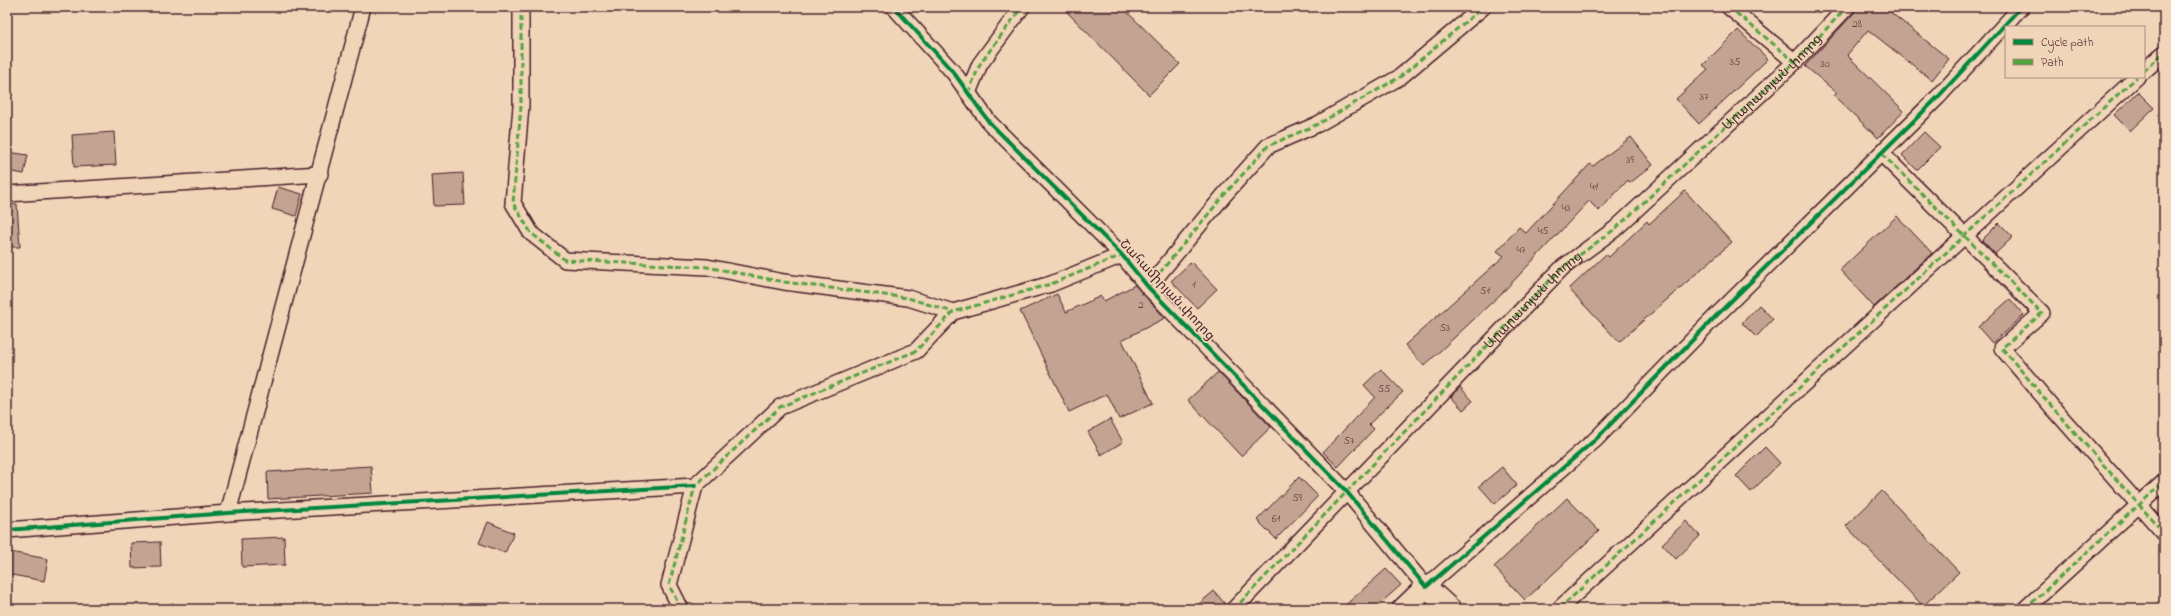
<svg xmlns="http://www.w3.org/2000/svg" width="2171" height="616" font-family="'Indie Flower','Noto Sans Armenian',sans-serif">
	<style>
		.building { fill: #c3a391; stroke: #4a1f2b }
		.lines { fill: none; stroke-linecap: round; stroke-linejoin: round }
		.minor-casing { stroke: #4a1f2b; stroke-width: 18 }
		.secondary-casing { stroke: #4a1f2b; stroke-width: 24 }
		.minor { stroke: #f1d5b8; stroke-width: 15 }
		.secondary { stroke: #f1d5b8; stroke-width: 21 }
		.quiet { stroke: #56a243; stroke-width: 3; stroke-dasharray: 6 3; stroke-linecap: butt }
		.cycleway-casing { stroke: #f1d5b8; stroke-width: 6 }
		.cycleway { stroke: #00873e; stroke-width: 4 }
		.labels { text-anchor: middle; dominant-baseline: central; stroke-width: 3.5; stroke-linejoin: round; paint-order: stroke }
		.number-label { font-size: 11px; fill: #684044 }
		.street-label { font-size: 13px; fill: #4a1f2b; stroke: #f1d5b8 }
	</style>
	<rect width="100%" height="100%" fill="#f1d5b8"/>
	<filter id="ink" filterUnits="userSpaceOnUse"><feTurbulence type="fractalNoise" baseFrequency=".025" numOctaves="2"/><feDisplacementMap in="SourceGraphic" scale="8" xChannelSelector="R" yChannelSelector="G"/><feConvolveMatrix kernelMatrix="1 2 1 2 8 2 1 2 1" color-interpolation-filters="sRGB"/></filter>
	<g filter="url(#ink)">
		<path class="building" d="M 1062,7 L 1122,7 L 1180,64 L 1149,95 Z
			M 1856,7 L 1884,7 L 1949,59 L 1932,80 L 1868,30 L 1847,55 L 1904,111 L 1878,138 L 1834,96 L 1837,93 L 1805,66 L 1854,13 Z
			M 1738,30 L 1768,59 L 1699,124 L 1676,99 L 1708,69 L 1703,65 Z
			M 2138,92 L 2154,108 L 2130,131 L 2114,115 Z
			M 114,132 L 116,165 L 74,167 L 72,135 Z
			M 1924,132 L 1940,147 L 1917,170 L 1902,155 Z
			M 1631,137 L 1653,165 L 1630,183 L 1628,180 L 1599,211 L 1589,201 L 1504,291 L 1424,366 L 1405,345 L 1504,256 L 1497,251 L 1519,227 L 1526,233 L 1590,164 L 1593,166 Z
			M 7,152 L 28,155 L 24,174 L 7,171 Z
			M 463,173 L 465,205 L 434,206 L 432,175 Z
			M 278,187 L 302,194 L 296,216 L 272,209 Z
			M 1685,191 L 1732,242 L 1619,342 L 1569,289 L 1606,254 L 1609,257 L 1647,221 L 1649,224 Z
			M 17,204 L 20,247 L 7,247 L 7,205 Z
			M 1897,216 L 1932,253 L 1874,307 L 1840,270 Z
			M 1999,223 L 2013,237 L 1995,254 L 1982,240 Z
			M 1191,262 L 1217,289 L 1197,308 L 1171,281 Z
			M 1135,285 L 1165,318 L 1122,340 L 1153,403 L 1119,419 L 1107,394 L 1069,412 L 1020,311 L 1057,294 L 1066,312 L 1101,296 L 1104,301 Z
			M 2010,299 L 2024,315 L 1992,343 L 1978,327 Z
			M 1759,305 L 1773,319 L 1756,337 L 1742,323 Z
			M 1381,369 L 1403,392 L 1369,424 L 1374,429 L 1338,467 L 1323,452 L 1375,397 L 1364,385 Z
			M 1218,372 L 1271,427 L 1241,456 L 1188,400 Z
			M 1460,387 L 1473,401 L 1463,410 L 1451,397 Z
			M 1110,419 L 1123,442 L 1101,455 L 1088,432 Z
			M 1765,447 L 1780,463 L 1751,492 L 1736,476 Z
			M 371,466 L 373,493 L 268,499 L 267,472 Z
			M 1502,467 L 1517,485 L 1495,504 L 1479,486 Z
			M 1299,477 L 1318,496 L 1276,539 L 1257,520 Z
			M 1882,491 L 1959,572 L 1923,606 L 1846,526 Z
			M 1567,498 L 1599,531 L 1525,600 L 1494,567 Z
			M 1686,521 L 1700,536 L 1676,559 L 1662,544 Z
			M 488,522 L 514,533 L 505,553 L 479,543 Z
			M 284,537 L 285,565 L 242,567 L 241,539 Z
			M 160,542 L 161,567 L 132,568 L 131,543 Z
			M 10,552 L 48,559 L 44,581 L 7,574 Z
			M 1386,569 L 1401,585 L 1374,609 L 1341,609 Z
			M 1214,591 L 1226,605 L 1225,609 L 1193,609 Z"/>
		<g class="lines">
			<g class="minor-casing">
				<g id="minor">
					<path d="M 521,7 L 521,106 L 513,203 L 531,233 L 565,260 L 707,267 L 784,282 L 908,298 L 953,312"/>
					<path d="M 894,7 L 954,73 L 989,122 L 1122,255 L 1148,287 L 1347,492 L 1426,587 L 1596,439 L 1717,315 L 1938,97 L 2021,7"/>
					<path d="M 1729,7 L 1795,62"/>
					<path d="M 2144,71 L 2164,53"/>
					<path d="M 968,93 L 980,64 L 1022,7"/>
					<path d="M 1882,154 L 2042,313 L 2002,348 L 2053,408 L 2164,533"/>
					<path d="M 7,194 L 320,174"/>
					<path d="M 1148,287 L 1225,194 L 1268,146 L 1318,124 L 1400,77 L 1483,7"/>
					<path d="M 228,513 L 363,7"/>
					<path d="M 7,530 L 228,513 L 695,486"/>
					<path d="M 681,609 L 669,585 L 695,486 L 780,407 L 916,351 L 953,312 L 1051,284 L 1122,255"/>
					<path id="s1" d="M 1234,609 L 1562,268 L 1615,229 L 1795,62 L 1847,7"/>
					<path d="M 1559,609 L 2137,77"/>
					<path d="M 2025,609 L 2164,482"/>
				</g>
			</g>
			<g class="secondary-casing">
				<path id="secondary" d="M 1403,609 L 1426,587 L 1450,609"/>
			</g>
			<use href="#minor" class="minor"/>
			<use href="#secondary" class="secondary"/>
			<path class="quiet" d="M 521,7 L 521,106 L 513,203 L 531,233 L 565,260 L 707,267 L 784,282 L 908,298 L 953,312
				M 1729,7 L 1795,62
				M 2144,71 L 2164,53
				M 968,93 L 980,64 L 1022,7
				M 1882,154 L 2042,313 L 2002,348 L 2053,408 L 2164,533
				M 1148,287 L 1225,194 L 1268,146 L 1318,124 L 1400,77 L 1483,7
				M 681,609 L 669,585 L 695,486 L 780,407 L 916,351 L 953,312 L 1051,284 L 1122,255
				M 1234,609 L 1562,268 L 1615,229 L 1795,62 L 1847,7
				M 1559,609 L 2137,77
				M 2025,609 L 2164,482"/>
			<g class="cycleway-casing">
				<path id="cycleway" d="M 894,7 L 954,73 L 989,122 L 1122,255 L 1148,287 L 1347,492 L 1426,587 L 1596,439 L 1717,315 L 1938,97 L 2021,7
					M 7,530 L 228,513 L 695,486"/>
			</g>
			<use href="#cycleway" class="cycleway"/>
		</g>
	</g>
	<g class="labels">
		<g class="number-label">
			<text x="1857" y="24">28</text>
			<text x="1735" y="62">35</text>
			<text x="1825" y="64">30</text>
			<text x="1704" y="97">37</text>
			<text x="1630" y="160">39</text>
			<text x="1594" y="187">41</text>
			<text x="1566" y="208">43</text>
			<text x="1543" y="231">45</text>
			<text x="1521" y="250">47</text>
			<text x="1194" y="285">1</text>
			<text x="1485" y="291">51</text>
			<text x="1141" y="305">2</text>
			<text x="1445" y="328">53</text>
			<text x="1384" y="389">55</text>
			<text x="1349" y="441">57</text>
			<text x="1297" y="498">59</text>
			<text x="1276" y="519">61</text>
		</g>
		<g class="street-label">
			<text stroke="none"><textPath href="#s1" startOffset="754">Արարատյան փողոց</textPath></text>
			<text transform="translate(1167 290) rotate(47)">Շահամիրյան փողոց</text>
			<text stroke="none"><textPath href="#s1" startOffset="430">Արարատյան փողոց</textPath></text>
		</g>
	</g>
	<rect width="2171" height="616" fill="none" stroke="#f1d5b8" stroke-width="24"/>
	<rect x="12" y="12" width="2147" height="592" fill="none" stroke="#4a1f2b" stroke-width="1.5" filter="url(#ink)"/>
	<rect x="2005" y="26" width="140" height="52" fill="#f1d5b8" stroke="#ae8c80"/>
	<rect x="2013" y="39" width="20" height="6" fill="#00873e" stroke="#ae8c80"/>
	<text x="2041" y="46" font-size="12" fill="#4a1f2b">Cycle path</text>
	<rect x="2013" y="59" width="20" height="6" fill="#56a243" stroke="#ae8c80"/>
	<text x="2041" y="66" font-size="12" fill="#4a1f2b">Path</text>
</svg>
